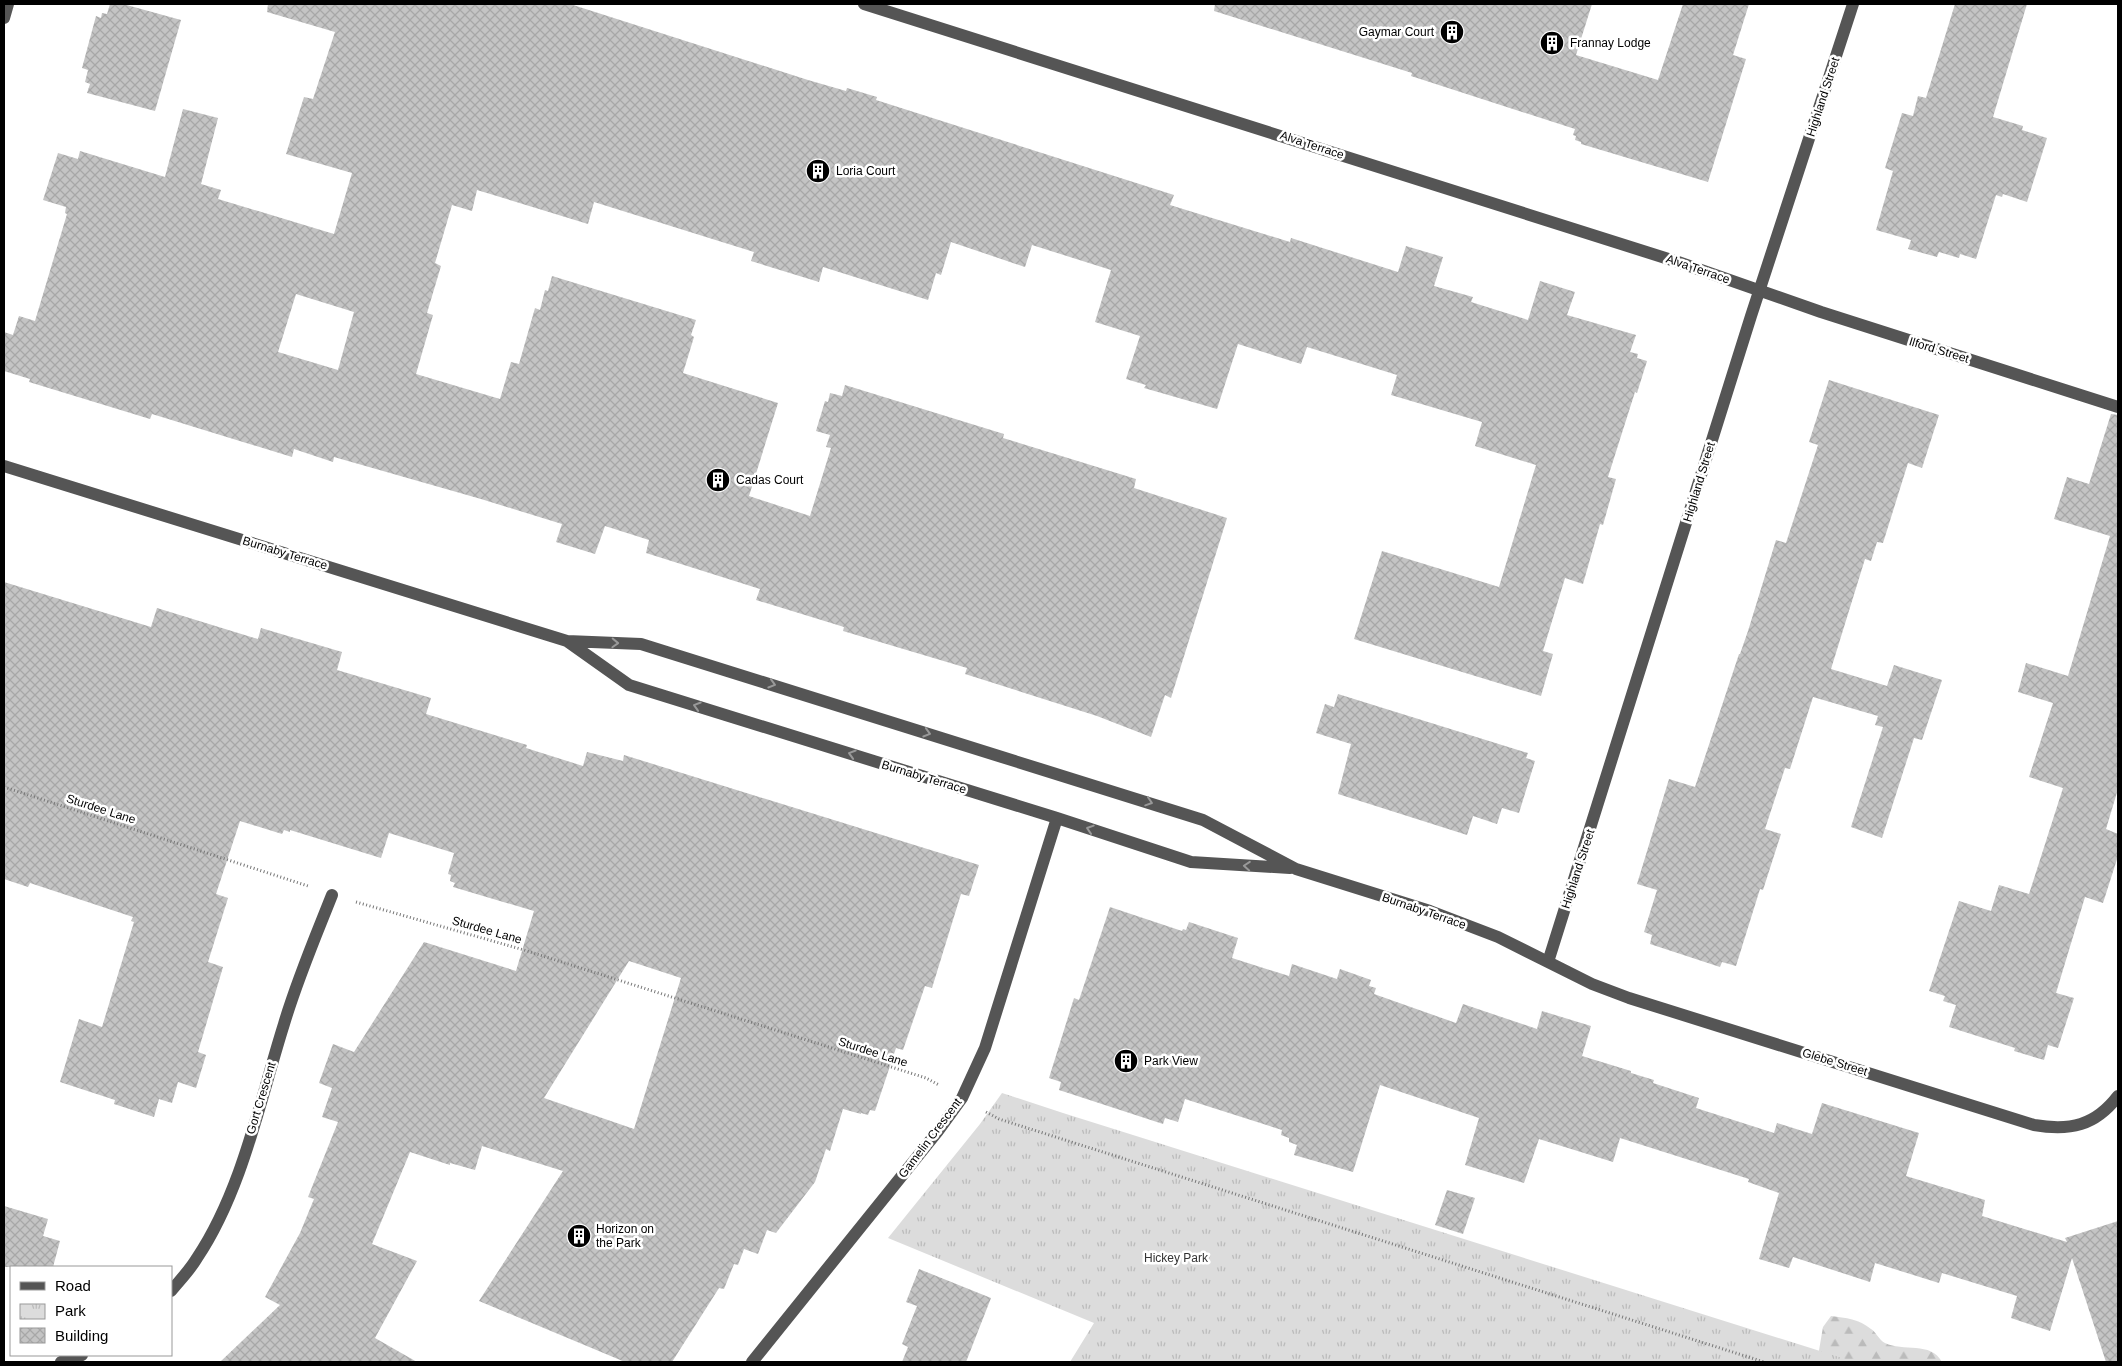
<svg xmlns="http://www.w3.org/2000/svg" width="2122" height="1366" font-family="Arial,sans-serif">
	<style>
		.forest { fill: url(#forest-firs) }
		.park { fill: url(#park-tufts) }
		.building { fill: url(#building-cross-hatch); fill-rule: evenodd }
		.lines { fill: none; stroke-linecap: round; stroke-linejoin: round }
		.path { stroke: #777; stroke-width: 3; stroke-dasharray: 1 2.5; stroke-linecap: butt }
		.minor { stroke: #555; stroke-width: 12 }
		.oneway { stroke: #999 }
		.labels { text-anchor: middle; dominant-baseline: central; stroke-width: 5; stroke-linejoin: round; paint-order: stroke }
		.poi-label { font-size: 12px; fill: #000; stroke: #fff; text-anchor: start }
		.street-label { font-size: 12px; fill: #000; stroke: #fff }
		.park-label { font-size: 12px; fill: #333; stroke: #fff }
	</style>
	<defs>
		<pattern id="forest-firs" width="22" height="20" patternUnits="userSpaceOnUse" patternTransform="scale(1.25)"><rect width="22" height="20" fill="#dcdcdc"/><path d="M5 1l3.5 6h-7zM16 11l3.5 6h-7z" fill="#bbb"/></pattern>
		<pattern id="park-tufts" width="24" height="20" patternUnits="userSpaceOnUse" patternTransform="scale(1.25)"><rect width="24" height="20" fill="#dcdcdc"/><path d="M3 7l-1-3M5 7V3M7 7l1-3M15 17l-1-3M17 17v-4M19 17l1-3" fill="none" stroke="#bbb"/></pattern>
		<pattern id="building-cross-hatch" width="8" height="8" patternUnits="userSpaceOnUse" patternTransform="scale(1.25)"><rect width="8" height="8" fill="#c4c4c4"/><path d="M0 0l8 8M0 8l8-8" fill="none" stroke="#a7a7a7"/></pattern>
	</defs>
	<rect width="100%" height="100%" fill="#fff"/>
	<path class="forest" d="M 1831,1316 C 1846,1318 1859,1319 1871,1329 C 1876,1332 1879,1340 1885,1343 C 1903,1352 1931,1341 1942,1362 L 1817,1362 L 1823,1327 Z"/>
	<path class="park" d="M 1002,1093 L 1063,1113 L 1855,1362 L 1070,1362 L 1094,1323 L 888,1238 L 980,1124 Z"/>
	<path class="building" d="M 110,4 L 123,4 L 181,20 L 155,111 L 87,93 L 90,84 L 85,82 L 88,70 L 82,68 L 96,16 L 101,18 L 102,13 L 107,14 Z
		M 268,4 L 570,4 L 808,80 L 846,91 L 847,88 L 877,97 L 876,100 L 1174,195 L 1170,205 L 1290,242 L 1291,238 L 1398,272 L 1406,246 L 1443,257 L 1434,286 L 1473,297 L 1471,302 L 1528,320 L 1540,281 L 1575,292 L 1567,315 L 1636,335 L 1630,352 L 1638,354 L 1637,358 L 1647,361 L 1637,393 L 1635,392 L 1608,477 L 1616,479 L 1603,525 L 1600,524 L 1583,584 L 1565,578 L 1543,651 L 1553,654 L 1541,696 L 1354,639 L 1382,551 L 1499,587 L 1536,465 L 1475,446 L 1482,422 L 1391,395 L 1397,375 L 1307,347 L 1301,364 L 1238,344 L 1217,409 L 1144,388 L 1146,385 L 1126,379 L 1140,336 L 1095,322 L 1111,270 L 1032,245 L 1025,267 L 951,242 L 941,275 L 936,273 L 928,300 L 823,267 L 819,282 L 751,261 L 754,252 L 594,202 L 588,224 L 477,190 L 472,211 L 452,205 L 435,263 L 441,266 L 427,313 L 433,315 L 416,374 L 500,399 L 511,362 L 519,364 L 535,308 L 540,310 L 545,290 L 548,291 L 552,276 L 696,320 L 691,335 L 694,337 L 683,373 L 778,403 L 749,496 L 810,516 L 831,448 L 826,447 L 830,435 L 816,431 L 825,401 L 828,402 L 830,393 L 842,396 L 845,385 L 1004,434 L 1003,438 L 1136,479 L 1134,488 L 1227,518 L 1171,698 L 1165,695 L 1151,737 L 1097,716 L 965,674 L 967,668 L 843,631 L 844,627 L 756,600 L 760,589 L 646,553 L 649,540 L 605,526 L 595,554 L 556,542 L 562,524 L 481,499 L 334,457 L 333,462 L 294,449 L 292,457 L 152,414 L 150,419 L 29,382 L 30,379 L 4,371 L 4,332 L 13,335 L 19,316 L 35,321 L 67,214 L 65,213 L 66,207 L 43,200 L 58,153 L 78,159 L 80,151 L 165,177 L 183,109 L 218,118 L 201,184 L 221,190 L 218,199 L 334,234 L 352,173 L 286,154 L 304,97 L 313,99 L 335,32 L 267,12 ZM 296,294 L 354,312 L 338,370 L 278,352 Z
		M 1215,4 L 1592,4 L 1576,55 L 1658,80 L 1683,4 L 1749,4 L 1733,55 L 1746,59 L 1708,182 L 1581,144 L 1581,142 L 1575,140 L 1576,136 L 1573,135 L 1575,129 L 1411,76 L 1412,73 L 1214,11 Z
		M 1955,4 L 2027,4 L 1993,117 L 2023,126 L 2022,130 L 2047,138 L 2027,202 L 2003,194 L 2002,197 L 1996,195 L 1976,259 L 1960,254 L 1959,258 L 1939,252 L 1937,257 L 1908,249 L 1911,240 L 1876,230 L 1893,171 L 1885,168 L 1902,113 L 1913,116 L 1918,96 L 1926,98 Z
		M 1829,380 L 1939,415 L 1922,468 L 1908,463 L 1883,543 L 1877,542 L 1871,561 L 1865,559 L 1831,669 L 1887,686 L 1894,665 L 1942,680 L 1922,740 L 1914,738 L 1882,838 L 1851,827 L 1883,727 L 1875,725 L 1878,716 L 1813,697 L 1790,769 L 1785,768 L 1765,829 L 1781,834 L 1763,890 L 1760,889 L 1736,966 L 1722,962 L 1720,967 L 1650,944 L 1652,935 L 1644,932 L 1657,890 L 1637,884 L 1669,779 L 1695,787 L 1739,654 L 1740,654 L 1748,631 L 1776,540 L 1786,543 L 1818,445 L 1809,442 Z
		M 2111,414 L 2118,415 L 2118,789 L 2106,829 L 2118,834 L 2118,856 L 2103,903 L 2085,897 L 2056,993 L 2074,998 L 2058,1048 L 2048,1045 L 2044,1060 L 2014,1051 L 2015,1048 L 1949,1027 L 1956,1005 L 1943,1001 L 1945,996 L 1929,991 L 1959,901 L 1991,911 L 1999,885 L 2029,894 L 2063,788 L 2029,777 L 2053,703 L 2018,692 L 2026,663 L 2068,676 L 2110,536 L 2054,519 L 2067,477 L 2089,484 Z
		M 4,582 L 151,627 L 157,608 L 258,639 L 261,628 L 342,652 L 337,670 L 431,698 L 426,714 L 527,745 L 526,748 L 583,766 L 587,752 L 623,761 L 624,755 L 979,865 L 969,896 L 961,894 L 932,988 L 925,986 L 903,1050 L 896,1048 L 875,1111 L 870,1110 L 868,1115 L 861,1113 L 861,1114 L 843,1109 L 830,1151 L 826,1149 L 815,1182 L 776,1233 L 767,1230 L 758,1254 L 744,1249 L 738,1265 L 734,1264 L 724,1289 L 719,1288 L 672,1362 L 625,1362 L 479,1301 L 563,1171 L 482,1146 L 475,1170 L 450,1163 L 450,1165 L 410,1152 L 372,1244 L 417,1261 L 375,1338 L 417,1362 L 220,1362 L 280,1305 L 265,1297 L 300,1233 L 314,1199 L 308,1197 L 338,1122 L 322,1117 L 332,1088 L 319,1083 L 333,1044 L 354,1052 L 424,942 L 516,971 L 534,911 L 453,887 L 455,883 L 450,881 L 451,875 L 448,874 L 454,853 L 389,833 L 381,858 L 290,830 L 290,832 L 284,830 L 282,834 L 240,821 L 216,894 L 228,898 L 208,962 L 223,967 L 198,1052 L 206,1055 L 196,1088 L 178,1082 L 172,1103 L 159,1099 L 154,1117 L 114,1104 L 115,1100 L 60,1082 L 79,1019 L 102,1027 L 134,922 L 131,921 L 133,917 L 30,883 L 28,887 L 4,879 ZM 629,961 L 681,978 L 634,1129 L 544,1098 Z
		M 1338,694 L 1528,753 L 1526,758 L 1535,761 L 1519,813 L 1502,808 L 1497,824 L 1473,816 L 1467,835 L 1338,794 L 1351,744 L 1316,733 L 1325,704 L 1334,707 Z
		M 1110,907 L 1182,931 L 1183,929 L 1186,930 L 1189,922 L 1238,938 L 1232,958 L 1289,976 L 1292,964 L 1337,979 L 1340,969 L 1371,980 L 1369,986 L 1376,988 L 1374,994 L 1456,1023 L 1463,1004 L 1537,1029 L 1542,1011 L 1591,1026 L 1582,1056 L 1631,1071 L 1631,1073 L 1654,1080 L 1653,1083 L 1699,1098 L 1696,1108 L 1774,1133 L 1777,1123 L 1812,1134 L 1822,1103 L 1919,1133 L 1906,1176 L 1985,1200 L 1982,1216 L 2067,1242 L 2065,1238 L 2118,1221 L 2118,1362 L 2106,1362 L 2072,1258 L 2050,1331 L 2011,1318 L 2017,1296 L 1942,1273 L 1939,1283 L 1875,1263 L 1870,1282 L 1793,1257 L 1789,1268 L 1759,1259 L 1779,1193 L 1748,1182 L 1749,1179 L 1620,1138 L 1613,1162 L 1539,1139 L 1524,1183 L 1465,1165 L 1479,1118 L 1380,1085 L 1353,1172 L 1294,1155 L 1297,1145 L 1289,1142 L 1289,1138 L 1281,1135 L 1282,1130 L 1185,1099 L 1178,1122 L 1165,1118 L 1163,1124 L 1059,1090 L 1061,1082 L 1049,1078 L 1074,998 L 1079,1000 Z
		M 1447,1190 L 1475,1198 L 1463,1234 L 1435,1225 Z
		M 4,1206 L 48,1219 L 43,1236 L 60,1241 L 53,1267 L 4,1267 Z
		M 919,1269 L 991,1298 L 966,1362 L 902,1362 L 908,1347 L 902,1344 L 917,1306 L 906,1302 Z"/>
	<g class="lines">
		<path class="path" d="M 4,787 L 308,886
			M 356,902 L 524,950 L 926,1078 L 939,1085
			M 986,1112 L 999,1119 L 1764,1362"/>
		<path class="minor" d="M 864,4 L 1678,262 L 1821,312 L 2118,407
			M 4,18 L 8,4
			M 4,466 L 567,641 L 641,644 L 1203,820 L 1296,869 L 1430,911 L 1498,937 L 1592,984 L 1629,998 L 2034,1125 C 2070,1131 2095,1126 2118,1096
			M 567,641 L 629,685 L 1057,818 L 1191,862 L 1290,868
			M 1548,962 L 1751,316 L 1853,4
			M 171,1291 C 180,1280 190,1270 197,1258 C 242,1191 260,1100 284,1024 C 297,980 315,938 332,895
			M 61,1362 L 82,1355
			M 752,1362 L 938,1131 L 962,1098 L 985,1048 L 1057,818"/>
	</g>
	<defs><path id="oneway-chevron" d="M-2-3.5L2.5 0L-2 3.5" fill="none" stroke-width="1.6" stroke-linecap="round" stroke-linejoin="round" transform="scale(1.25)"/></defs>
	<g class="oneway">
		<use href="#oneway-chevron" transform="translate(615 643) rotate(2)"/>
		<use href="#oneway-chevron" transform="translate(772 684) rotate(17)"/>
		<use href="#oneway-chevron" transform="translate(697 706) rotate(-163)"/>
		<use href="#oneway-chevron" transform="translate(927 733) rotate(17)"/>
		<use href="#oneway-chevron" transform="translate(852 754) rotate(-163)"/>
		<use href="#oneway-chevron" transform="translate(1149 802) rotate(18)"/>
		<use href="#oneway-chevron" transform="translate(1090 829) rotate(-162)"/>
		<use href="#oneway-chevron" transform="translate(1247 866) rotate(-176)"/>
	</g>
	<defs>
		<g id="building-disc" transform="scale(1.25)"><circle r="9.5" fill="#000" stroke="#fff"/><path d="M-4-6H4V6H1V3H-1V6H-4ZM-2.5-4.3h1.7v1.8h-1.7ZM.8-4.3h1.7v1.8H.8ZM-2.5-1h1.7V.8h-1.7ZM.8-1h1.7V.8H.8Z" fill="#fff"/></g>
	</defs>
	<g fill-rule="evenodd">
		<use href="#building-disc" x="1452" y="32"/>
		<use href="#building-disc" x="1552" y="43"/>
		<use href="#building-disc" x="818" y="171"/>
		<use href="#building-disc" x="718" y="480"/>
		<use href="#building-disc" x="1126" y="1061"/>
		<use href="#building-disc" x="579" y="1236"/>
	</g>
	<g class="labels">
		<g class="poi-label">
			<text x="1434" y="32" text-anchor="end">Gaymar Court</text>
			<text x="1570" y="43">Frannay Lodge</text>
			<text x="836" y="171">Loria Court</text>
			<text x="736" y="480">Cadas Court</text>
			<text x="1144" y="1061">Park View</text>
			<text x="596" y="1229">Horizon on<tspan x="596" dy="14">the Park</tspan></text>
		</g>
		<g class="street-label">
			<text transform="translate(1823 97) rotate(-72)">Highland Street</text>
			<text transform="translate(1312 145) rotate(18)">Alva Terrace</text>
			<text transform="translate(1698 269) rotate(19)">Alva Terrace</text>
			<text transform="translate(1939 350) rotate(17)">Ilford Street</text>
			<text transform="translate(1699 482) rotate(-73)">Highland Street</text>
			<text transform="translate(285 553) rotate(17)">Burnaby Terrace</text>
			<text transform="translate(924 777) rotate(17)">Burnaby Terrace</text>
			<text transform="translate(101 809) rotate(18)">Sturdee Lane</text>
			<text transform="translate(1578 869) rotate(-72)">Highland Street</text>
			<text transform="translate(1424 911) rotate(19)">Burnaby Terrace</text>
			<text transform="translate(487 930) rotate(16)">Sturdee Lane</text>
			<text transform="translate(873 1052) rotate(18)">Sturdee Lane</text>
			<text transform="translate(1835 1062) rotate(17)">Glebe Street</text>
			<text transform="translate(261 1098) rotate(-73)">Gort Crescent</text>
			<text transform="translate(930 1138) rotate(-53)">Gamelin Crescent</text>
		</g>
		<g class="park-label">
			<text x="1176" y="1258">Hickey Park</text>
		</g>
	</g>
	<rect width="2122" height="1366" fill="none" stroke="#000000" stroke-width="10"/>
	<rect x="10" y="1266" width="162" height="90" fill="#ffffff" stroke="#999999"/>
	<rect x="20" y="1282" width="25" height="8" fill="#555555" stroke="#999999"/>
	<text x="55" y="1291" font-size="15" fill="#000000">Road</text>
	<rect x="20" y="1304" width="25" height="15" fill="url(#park-tufts)" stroke="#999999"/>
	<text x="55" y="1316" font-size="15" fill="#000000">Park</text>
	<rect x="20" y="1328" width="25" height="15" fill="url(#building-cross-hatch)" stroke="#999999"/>
	<text x="55" y="1341" font-size="15" fill="#000000">Building</text>
</svg>
